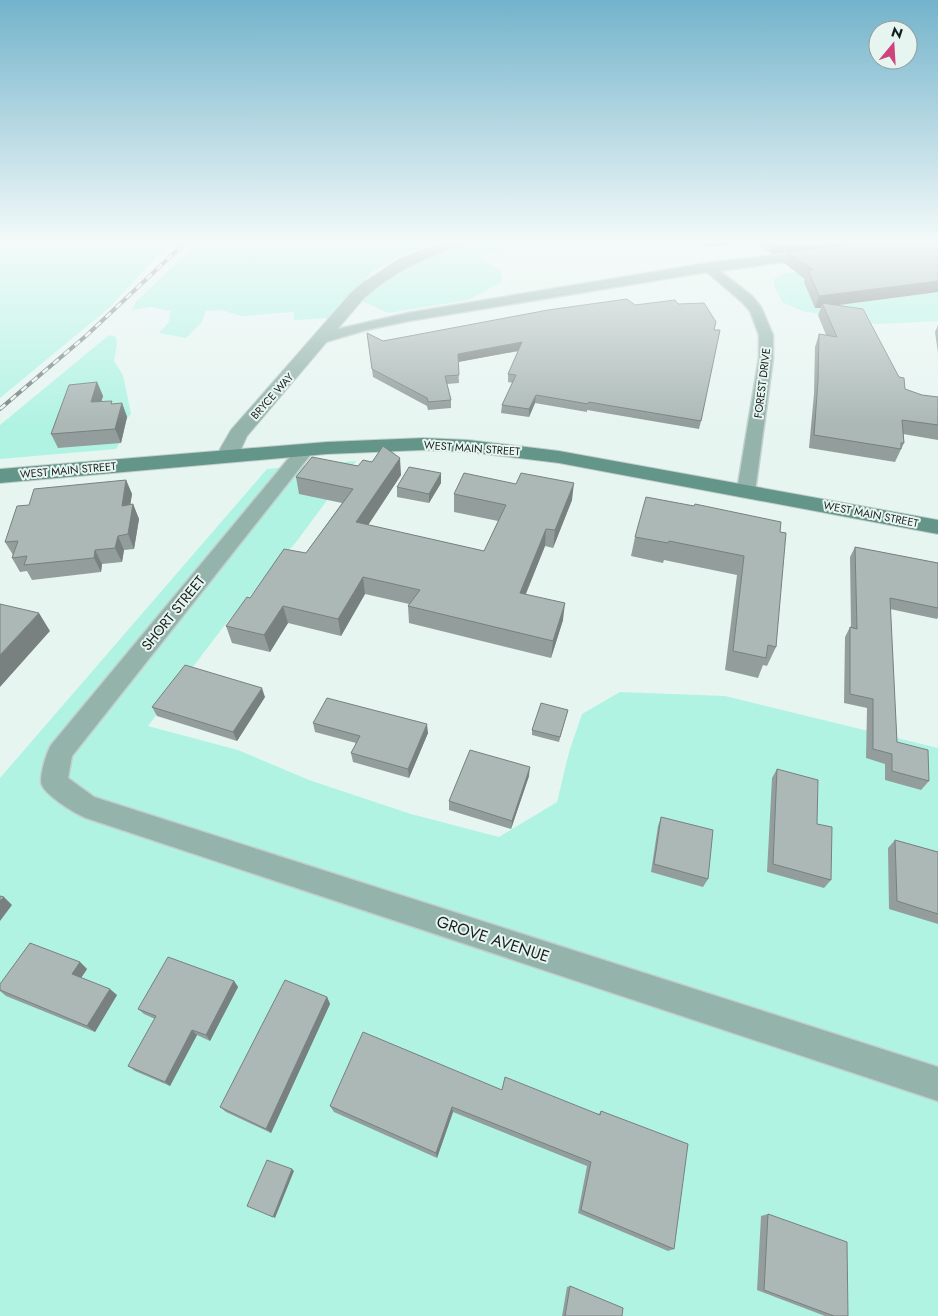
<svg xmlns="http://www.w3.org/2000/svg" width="938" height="1316" font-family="Jost,sans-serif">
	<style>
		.green { fill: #b1f3e3 }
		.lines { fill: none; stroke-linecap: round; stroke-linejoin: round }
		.minor-casing { stroke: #c2cecb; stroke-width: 3 }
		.tertiary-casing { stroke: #c2cecb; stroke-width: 2 }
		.secondary-casing { stroke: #c2cecb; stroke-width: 2 }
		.minor { fill: #94b3ab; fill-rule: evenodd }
		.tertiary { fill: #94b3ab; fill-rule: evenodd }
		.secondary { fill: #649589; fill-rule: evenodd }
		.rail-casing { stroke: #7b8482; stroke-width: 4 }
		.rail { stroke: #e7f5f1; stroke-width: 2.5; stroke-dasharray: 7; stroke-linecap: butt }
		.wall { fill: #939e9c }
		.shaded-wall { fill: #78817f }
		.building { fill: #abb8b5; stroke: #78817f }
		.labels { text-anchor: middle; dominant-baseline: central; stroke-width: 4; stroke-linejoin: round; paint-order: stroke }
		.far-street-label { font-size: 11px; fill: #181e1c; stroke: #e7f5f1 }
		.street-label { font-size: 14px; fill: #181e1c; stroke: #e7f5f1 }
		.near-street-label { font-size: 16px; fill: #181e1c; stroke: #e7f5f1 }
	</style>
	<rect width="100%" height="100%" fill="#e7f5f1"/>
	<path class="green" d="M 0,240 L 172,240 L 109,308 L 0,398 Z
		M 200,240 L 447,240 L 403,254 L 372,272 L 329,318 L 294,320 L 294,312 L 242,316 L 221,310 L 206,311 L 201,323 L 186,338 L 159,333 L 169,322 L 170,311 L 151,307 L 132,310 L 136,302 Z
		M 472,240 L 533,240 L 514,248 L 491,250 L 478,258 L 501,270 L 502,282 L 468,300 L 388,313 L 360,300 C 395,268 428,255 472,240 Z
		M 938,251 L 938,321 L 876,324 L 802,311 L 782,302 L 774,285 L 774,279 L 782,274 Z
		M 109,335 L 116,337 L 117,345 L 114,361 L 123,375 L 131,414 C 122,422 124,438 116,449 L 0,459 L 0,425 Z
		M 356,461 L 297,541 L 224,626 L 148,726 L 238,750 L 309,780 L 411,814 L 499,837 L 557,802 L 569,752 L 582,714 L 620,692 L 725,696 L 938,748 L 938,1316 L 0,1316 L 0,778 L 267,469 Z"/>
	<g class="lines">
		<g class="minor-casing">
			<path id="minor" d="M 815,250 L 819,251 L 821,254 L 819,257 L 720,271 L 752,296 L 761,307 L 773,335 L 773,358 L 755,491 L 752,495 L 746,497 L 740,495 L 737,491 L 759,358 L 759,335 L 750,311 L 742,302 L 707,272 L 408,321 L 366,330 L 322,343 L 317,342 L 315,339 L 317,336 L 338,329 L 408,313 L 708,263 Z
				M 305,445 L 311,446 L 314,450 L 311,454 L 72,756 L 68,778 L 94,797 L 938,1067 L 938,1101 L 86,818 C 76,814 42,794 41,782 C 41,771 46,754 51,745 L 299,446 Z"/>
		</g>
		<g class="tertiary-casing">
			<path id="tertiary" d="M 450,240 L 470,240 L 468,243 C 428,256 394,271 363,299 L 247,436 L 236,460 L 229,462 L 222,460 L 218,456 L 220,449 L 231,430 L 351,293 L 364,282 L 401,258 Z"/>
		</g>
		<g class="secondary-casing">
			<path id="secondary" d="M 423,438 L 468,440 L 559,451 L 938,520 L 938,534 L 559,463 L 468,452 L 423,450 L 327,454 L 0,483 L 0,469 L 327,442 Z"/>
		</g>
		<use href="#minor" class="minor"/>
		<use href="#tertiary" class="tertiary"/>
		<use href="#secondary" class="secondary"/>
		<g class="rail-casing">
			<path id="rail" d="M 0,409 L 87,335 L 188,240"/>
		</g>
		<use href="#rail" class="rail"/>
	</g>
	<path class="wall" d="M 698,240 L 938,240 L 839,305 L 905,389 L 922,395 L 938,397 L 938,440 L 903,434 L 904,443 L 895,462 L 809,448 L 814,394 L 815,347 L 819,334 L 826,335 L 818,315 L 821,308 L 815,308 L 804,282 L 805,279 L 784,263 L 787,252 L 771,254 L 755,242 L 707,247 Z
		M 678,304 L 714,330 L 701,421 L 699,429 L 599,412 L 587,410 L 587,412 L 535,403 L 529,417 L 501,413 L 502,405 L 513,383 L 508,382 L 508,374 L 519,351 L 458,362 L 459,383 L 447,384 L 451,400 L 451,408 L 428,410 L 427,406 L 373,377 L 367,333 L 383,341 L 635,305 Z
		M 938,325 L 938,353 L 935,332 Z
		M 97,382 L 103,396 L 101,402 L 113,404 L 122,403 L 127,417 L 121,443 L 58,448 L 51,434 Z
		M 401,475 L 368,525 L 484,551 L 498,521 L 454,512 L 454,494 L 572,500 L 553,548 L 545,546 L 526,594 L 563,620 L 551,658 L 409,623 L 408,606 L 409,604 L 365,594 L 341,636 L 288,623 L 270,652 L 232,643 L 226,626 L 250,598 L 306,553 L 342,503 L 299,494 L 296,477 Z
		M 126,480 L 132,494 L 130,505 L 133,504 L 139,519 L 134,549 L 124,550 L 122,562 L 102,564 L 101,572 L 32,580 L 27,571 L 20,572 L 12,558 L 13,555 L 5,542 L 29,505 Z
		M 441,483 L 429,503 L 397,497 L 397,487 Z
		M 780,532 L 776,647 L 767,666 L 763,665 L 758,678 L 725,670 L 737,575 L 664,560 L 663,563 L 631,556 L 635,537 Z
		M 855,547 L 938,563 L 938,617 L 937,619 L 890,609 L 897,742 L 929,781 L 921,790 L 885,780 L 885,764 L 866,758 L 867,708 L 844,703 L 845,637 L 850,627 L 851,628 L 850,557 Z
		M 265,697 L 237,741 L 157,716 L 152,707 Z
		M 568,710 L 559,742 L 532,735 L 532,730 Z
		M 313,723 L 428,733 L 409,778 L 353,762 L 351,753 L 356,743 L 315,732 Z
		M 777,769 L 817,824 L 831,880 L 824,888 L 767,872 L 772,778 Z
		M 529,776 L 511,829 L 449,810 L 449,801 Z
		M 661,817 L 708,879 L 703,887 L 651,872 L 658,826 Z
		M 895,840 L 938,852 L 938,924 L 889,909 L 888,848 Z
		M 80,962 L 87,969 L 81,978 L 117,995 L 95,1032 L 6,996 L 0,991 L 0,984 Z
		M 234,981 L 238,987 L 210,1041 L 197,1035 L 170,1086 L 135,1071 L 128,1066 L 155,1019 L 144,1014 L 138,1009 Z
		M 327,997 L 330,1004 L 271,1133 L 226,1112 L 220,1107 Z
		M 502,1090 L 599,1114 L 601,1111 L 674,1249 L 668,1251 L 578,1213 L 587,1166 L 453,1112 L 437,1158 L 334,1112 L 330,1106 Z
		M 768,1214 L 848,1316 L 825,1316 L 757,1290 L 761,1216 Z
		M 570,1286 L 622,1316 L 562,1316 L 567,1287 Z"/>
	<path class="shaded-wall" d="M 709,240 L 756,240 L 755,242 L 707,247 Z
		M 798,240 L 891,240 L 771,254 L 774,242 Z
		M 938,281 L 938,292 L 824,307 L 822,303 L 821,308 L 815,308 L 819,296 Z
		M 522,342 L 522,350 L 458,362 L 458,354 Z
		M 97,382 L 103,396 L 97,416 L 91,402 Z
		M 536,395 L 535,403 L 529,417 L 529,409 Z
		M 122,403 L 127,417 L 121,443 L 115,429 Z
		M 400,458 L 401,475 L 359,539 L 356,522 Z
		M 441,473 L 441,483 L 429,503 L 429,494 Z
		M 126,480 L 132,494 L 128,520 L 122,506 Z
		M 574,483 L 572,500 L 553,548 L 555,530 Z
		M 133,504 L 139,519 L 134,549 L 128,534 Z
		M 546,529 L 545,546 L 519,610 L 520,593 Z
		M 118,536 L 124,550 L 122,562 L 115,548 Z
		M 95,550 L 102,564 L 101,572 L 94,558 Z
		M 363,577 L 365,594 L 341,636 L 338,619 Z
		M 565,603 L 563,620 L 551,658 L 553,641 Z
		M 283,606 L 288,623 L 270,652 L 264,635 Z
		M 39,613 L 50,631 L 0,687 L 0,655 Z
		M 262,688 L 265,697 L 237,741 L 233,732 Z
		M 427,724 L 428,733 L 409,778 L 408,769 Z
		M 530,767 L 529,776 L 511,829 L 512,821 Z
		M 4,897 L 12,905 L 0,921 L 0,901 Z
		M 80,962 L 87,969 L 79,981 L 72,974 Z
		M 234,981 L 238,987 L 210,1041 L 206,1035 Z
		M 110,989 L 117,995 L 95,1032 L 87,1026 Z
		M 327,997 L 330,1004 L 271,1133 L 266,1129 Z
		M 192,1030 L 197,1035 L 170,1086 L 165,1082 Z
		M 452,1107 L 453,1112 L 437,1158 L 436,1153 Z
		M 292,1169 L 294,1171 L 275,1218 L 273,1217 Z"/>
	<path class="building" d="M 770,240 L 798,240 L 774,242 Z
		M 891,240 L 938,240 L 938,281 L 819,296 L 808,270 L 813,270 L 787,252 Z
		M 627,299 L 635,305 L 675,300 L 678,304 L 704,303 L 716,322 L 714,330 L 720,330 L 701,421 L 600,404 L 589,402 L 588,404 L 536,395 L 529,409 L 502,405 L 516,375 L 508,374 L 522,342 L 458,354 L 459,375 L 445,376 L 451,400 L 428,402 L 427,398 L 372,369 L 367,333 L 383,341 L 548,310 Z
		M 822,303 L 863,309 L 899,377 L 904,378 L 905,389 L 922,395 L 938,397 L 938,425 L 902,420 L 904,443 L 901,443 L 901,449 L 814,435 L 818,381 L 819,334 L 837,337 Z
		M 97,382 L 91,402 L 112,401 L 111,404 L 122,403 L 115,429 L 51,434 L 69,385 Z
		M 383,446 L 400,458 L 356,522 L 484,551 L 506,505 L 454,494 L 464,473 L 516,484 L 521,473 L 574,483 L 555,530 L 546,529 L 520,593 L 565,603 L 553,641 L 408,606 L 420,590 L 363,577 L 338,619 L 283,606 L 264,635 L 226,626 L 247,597 L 250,598 L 284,549 L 306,553 L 353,489 L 296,477 L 312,457 L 358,466 L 363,460 L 372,462 Z
		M 409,467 L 441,473 L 429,494 L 397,487 Z
		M 126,480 L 122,506 L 133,504 L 128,534 L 118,536 L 115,548 L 95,550 L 94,558 L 24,565 L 27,556 L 12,558 L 18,541 L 5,542 L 17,506 L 29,505 L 34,489 Z
		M 646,497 L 694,506 L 695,504 L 781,522 L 780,532 L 786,533 L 776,647 L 768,645 L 766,658 L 733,651 L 744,556 L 669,541 L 668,543 L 635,537 Z
		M 855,547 L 938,563 L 938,608 L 890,598 L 897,742 L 928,750 L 929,781 L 892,771 L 892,754 L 873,749 L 873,699 L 850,694 L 850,627 L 857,629 Z
		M 0,604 L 39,613 L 0,655 Z
		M 185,665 L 262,688 L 233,732 L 152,707 Z
		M 327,698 L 427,724 L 408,769 L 351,753 L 360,736 L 313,723 Z
		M 541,703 L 568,710 L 560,737 L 532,730 Z
		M 470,750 L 530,767 L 512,821 L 449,801 Z
		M 777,769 L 818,780 L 817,824 L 832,827 L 831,880 L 773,864 Z
		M 661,817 L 713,830 L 708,879 L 654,864 Z
		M 895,840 L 938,852 L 938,914 L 897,901 Z
		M 0,896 L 4,897 L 0,901 Z
		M 30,943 L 80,962 L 72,974 L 110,989 L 87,1026 L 0,990 L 0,984 Z
		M 168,957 L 234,981 L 206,1035 L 192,1030 L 165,1082 L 128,1066 L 156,1016 L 138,1009 Z
		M 285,980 L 327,997 L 266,1129 L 220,1107 Z
		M 363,1032 L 502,1090 L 505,1077 L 600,1115 L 601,1111 L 688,1144 L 674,1249 L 581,1210 L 591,1162 L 452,1107 L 436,1153 L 330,1106 Z
		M 267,1160 L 292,1169 L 273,1217 L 247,1206 Z
		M 768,1214 L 847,1242 L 848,1316 L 834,1316 L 764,1290 Z
		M 570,1286 L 623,1308 L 622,1316 L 565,1316 Z"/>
	<linearGradient id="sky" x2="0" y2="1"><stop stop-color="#73b3cb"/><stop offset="0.57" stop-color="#f4faf9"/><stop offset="1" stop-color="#f4faf9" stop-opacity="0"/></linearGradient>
	<rect width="938" height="424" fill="url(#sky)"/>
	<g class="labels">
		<g class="far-street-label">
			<text transform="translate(762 383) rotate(-83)">FOREST DRIVE</text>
			<text transform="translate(272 396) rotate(-48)">BRYCE WAY</text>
			<text transform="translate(472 448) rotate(4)">WEST MAIN STREET</text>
			<text transform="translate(68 470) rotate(-5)">WEST MAIN STREET</text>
			<text transform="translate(871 514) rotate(11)">WEST MAIN STREET</text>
		</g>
		<g class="street-label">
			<text transform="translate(173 613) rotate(-51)">SHORT STREET</text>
		</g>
		<g class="near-street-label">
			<text transform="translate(493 939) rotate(18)">GROVE AVENUE</text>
		</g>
	</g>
	<g transform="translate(893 45) rotate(18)"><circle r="24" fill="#e7f5f1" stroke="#949f9c"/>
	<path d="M0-4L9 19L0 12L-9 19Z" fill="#cd447d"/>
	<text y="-8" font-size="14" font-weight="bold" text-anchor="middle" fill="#181e1c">N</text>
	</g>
</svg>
